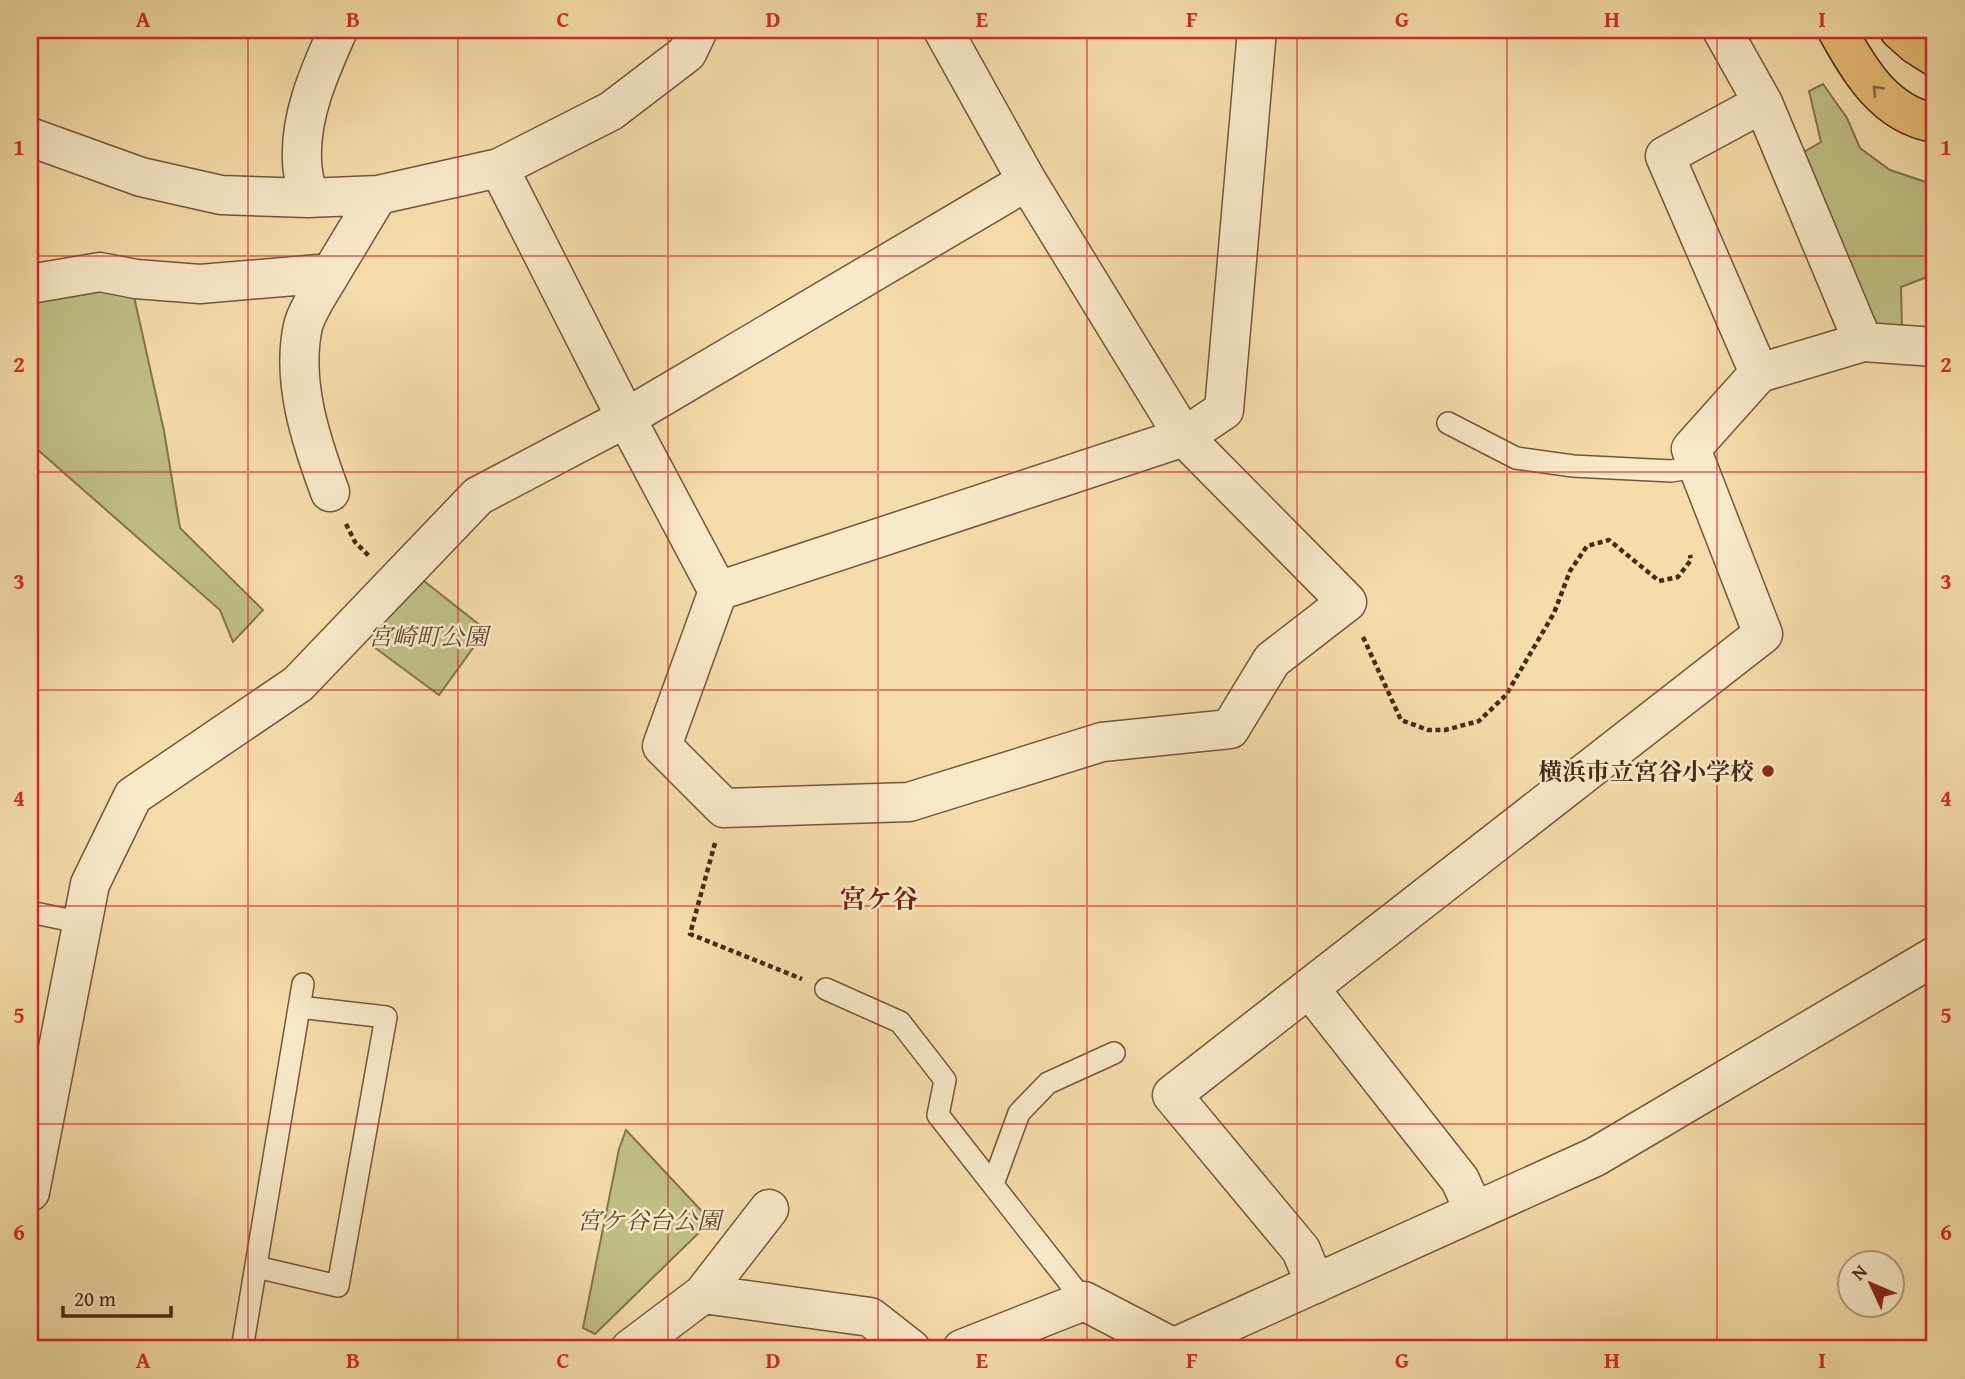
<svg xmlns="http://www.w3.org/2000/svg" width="1965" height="1379" font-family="'Gentium Book Plus','Noto Serif JP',serif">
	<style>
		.green { fill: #c0c086; stroke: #857450; stroke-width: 2 }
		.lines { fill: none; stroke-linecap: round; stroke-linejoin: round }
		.service-casing { stroke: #75553e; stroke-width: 24 }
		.minor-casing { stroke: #75553e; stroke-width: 41 }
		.tertiary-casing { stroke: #75553e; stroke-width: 41 }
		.primary-casing { stroke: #4a2819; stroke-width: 41 }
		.path { stroke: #4a2819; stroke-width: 4.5; stroke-dasharray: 5 3.5; stroke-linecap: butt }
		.service { stroke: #f8e9c8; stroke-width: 21 }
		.minor { stroke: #f8e9c8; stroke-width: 38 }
		.tertiary { stroke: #f8e9c8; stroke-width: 38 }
		.primary { stroke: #eabe76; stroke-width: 38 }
		.oneway { stroke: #926c43 }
		.grid { fill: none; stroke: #d62828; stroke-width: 2; stroke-opacity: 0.55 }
		.poi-dot { fill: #8f2418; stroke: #f8e9c8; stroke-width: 2.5 }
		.labels { text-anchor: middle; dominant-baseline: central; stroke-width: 5; stroke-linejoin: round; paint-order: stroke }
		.park-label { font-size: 24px; font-style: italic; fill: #62462f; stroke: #f8e9c8 }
		.poi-label { font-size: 24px; font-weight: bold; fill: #4a2819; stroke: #f8e9c8; text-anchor: end }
		.neighbourhood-label { font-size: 26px; font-weight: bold; fill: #7a1f14; stroke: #f8e9c8 }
		.neatline { fill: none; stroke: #d62828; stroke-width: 2.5 }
		.grid-label { font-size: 23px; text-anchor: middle; font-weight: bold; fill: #d62828 }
	</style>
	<rect width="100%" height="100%" fill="#f5ddab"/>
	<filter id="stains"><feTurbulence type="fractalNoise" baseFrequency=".00286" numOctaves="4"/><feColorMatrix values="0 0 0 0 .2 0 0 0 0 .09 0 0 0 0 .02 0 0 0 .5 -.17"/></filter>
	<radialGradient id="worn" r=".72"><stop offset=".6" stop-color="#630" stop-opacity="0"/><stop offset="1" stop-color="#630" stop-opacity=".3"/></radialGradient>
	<path class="green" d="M 1823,84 L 1847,118 L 1860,148 L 1890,170 L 1935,185 L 1935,274 L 1901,287 L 1902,329 L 1864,322 L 1795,157 L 1821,142 L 1809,91 Z
		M 100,279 L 133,292 L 164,431 L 180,528 L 263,610 L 233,642 L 220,610 L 30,443 L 30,295 Z
		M 424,581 L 486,630 L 439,695 L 374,647 L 375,631 Z
		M 626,1130 L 711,1221 L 595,1334 L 583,1328 L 619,1149 Z"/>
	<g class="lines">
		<g class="service-casing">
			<path id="service" d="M 1448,423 L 1516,458 L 1573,466 L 1671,471 L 1684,469
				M 30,912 L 83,923
				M 826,989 L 900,1022 L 945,1080 L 938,1115 L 1084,1301
				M 993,1184 L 1019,1113 L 1048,1083 L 1114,1053
				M 256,1267 L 338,1286 L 386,1017 L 299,1007
				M 242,1349 L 303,984"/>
		</g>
		<g class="minor-casing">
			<path id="minor" d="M 1722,30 L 1763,103 L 1863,342
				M 30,137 L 141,177 L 221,195 L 308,198 L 378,195 L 499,168 L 611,111 L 687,53 L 698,30
				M 499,168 L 626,418 L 718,591 L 1184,437 L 1224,410 L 1257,30
				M 308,198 C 306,186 302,173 302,160 C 300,114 320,71 338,30
				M 30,284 L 100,272 L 136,279 L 200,284 L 331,273 L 378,195
				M 1759,373 L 1665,156 L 1763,103
				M 330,492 C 311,441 291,381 303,326 C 307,310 323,287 331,273
				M 718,591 L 662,746 L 724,808 L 909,802 L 1102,742 L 1230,729 L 1272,660 L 1347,602 L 1184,437 L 1027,181 L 943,30
				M 1309,988 L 1460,1180 L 1474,1211
				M 30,1192 L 90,884 L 133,796 L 298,684 L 478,496 L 626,418 L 1027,181
				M 1315,1284 L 1301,1250 L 1172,1095 L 1763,634 L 1691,449 L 1759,373 L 1863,342 L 1935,347
				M 703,1294 L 769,1209
				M 630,1349 L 703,1294 L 870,1317 L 911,1349
				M 962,1349 L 1084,1301 L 1176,1349"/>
		</g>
		<g class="tertiary-casing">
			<path id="tertiary" d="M 1175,1347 L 1595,1157 L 1935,956"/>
		</g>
		<g class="primary-casing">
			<path id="primary" d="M 1837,30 C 1859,70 1885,115 1935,123
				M 1899,30 L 1916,45 L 1935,57"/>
		</g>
		<path class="path" d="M 346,524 L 355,542 L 369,556
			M 1363,637 L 1401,720 L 1428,730 L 1445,730 L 1479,721 L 1506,695 L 1554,613 L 1570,571 L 1587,546 L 1609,540 L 1659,581 L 1678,577 L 1691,560 L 1690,555
			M 715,843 L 690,934 L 802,979"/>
		<use href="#service" class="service"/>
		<use href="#minor" class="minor"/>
		<use href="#tertiary" class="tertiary"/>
		<use href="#primary" class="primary"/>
	</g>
	<defs><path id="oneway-chevron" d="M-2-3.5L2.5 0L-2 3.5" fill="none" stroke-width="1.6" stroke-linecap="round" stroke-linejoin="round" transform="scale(1.75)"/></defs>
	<use class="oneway" href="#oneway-chevron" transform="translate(1877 90) rotate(-134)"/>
	<path class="grid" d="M 248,30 L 248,1349M 458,30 L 458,1349M 668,30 L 668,1349M 878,30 L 878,1349M 1087,30 L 1087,1349M 1297,30 L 1297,1349M 1507,30 L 1507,1349M 1717,30 L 1717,1349M 30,256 L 1935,256M 30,472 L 1935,472M 30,690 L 1935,690M 30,906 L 1935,906M 30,1124 L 1935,1124"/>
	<circle class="poi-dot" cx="1768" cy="771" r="7"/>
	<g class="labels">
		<g class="park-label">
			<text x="428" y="636">宮崎町公園</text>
			<text x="649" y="1220">宮ケ谷台公園</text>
		</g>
		<g class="poi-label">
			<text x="1754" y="771">横浜市立宮谷小学校</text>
		</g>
		<g class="neighbourhood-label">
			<text x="879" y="898">宮ケ谷</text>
		</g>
	</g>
	<rect width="1965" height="1379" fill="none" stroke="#f5ddab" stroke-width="77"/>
	<g transform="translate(1871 1284) rotate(314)"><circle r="33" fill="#f8e9c8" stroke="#b29c82" stroke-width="2"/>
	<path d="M0-5L12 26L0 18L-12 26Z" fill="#8f2418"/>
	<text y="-10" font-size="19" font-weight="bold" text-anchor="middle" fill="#4a2819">N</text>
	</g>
	<path d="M63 1306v10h108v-10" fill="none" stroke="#4a2819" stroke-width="3.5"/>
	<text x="74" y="1306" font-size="21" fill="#4a2819" stroke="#f8e9c8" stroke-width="5" paint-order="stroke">20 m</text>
	<rect x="38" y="38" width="1888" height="1302" class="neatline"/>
	<g class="grid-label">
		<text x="143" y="27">A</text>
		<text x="353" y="27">B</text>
		<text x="563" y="27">C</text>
		<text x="773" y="27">D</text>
		<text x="982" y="27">E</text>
		<text x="1192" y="27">F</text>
		<text x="1402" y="27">G</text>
		<text x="1612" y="27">H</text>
		<text x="1822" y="27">I</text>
		<text x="19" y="155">1</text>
		<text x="1946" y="155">1</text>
		<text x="19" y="372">2</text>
		<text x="1946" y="372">2</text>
		<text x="19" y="589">3</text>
		<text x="1946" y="589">3</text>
		<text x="19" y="806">4</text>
		<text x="1946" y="806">4</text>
		<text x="19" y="1023">5</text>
		<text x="1946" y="1023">5</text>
		<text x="19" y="1240">6</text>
		<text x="1946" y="1240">6</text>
		<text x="143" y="1368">A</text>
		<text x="353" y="1368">B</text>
		<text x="563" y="1368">C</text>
		<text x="773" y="1368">D</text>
		<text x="982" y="1368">E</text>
		<text x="1192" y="1368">F</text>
		<text x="1402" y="1368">G</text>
		<text x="1612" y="1368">H</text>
		<text x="1822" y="1368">I</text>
	</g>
	<rect width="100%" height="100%" filter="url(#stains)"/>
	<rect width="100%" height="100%" fill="url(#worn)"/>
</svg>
